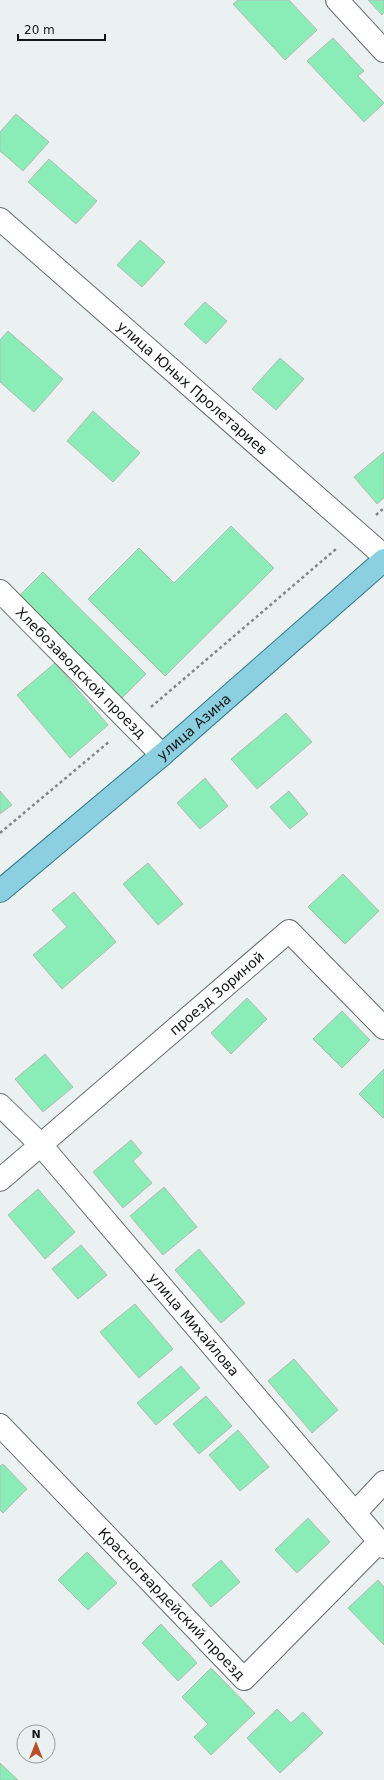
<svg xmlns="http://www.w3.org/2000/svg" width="384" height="1780" font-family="'DejaVu Sans',sans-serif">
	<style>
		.building { fill: #8aecb6; stroke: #b5bab7 }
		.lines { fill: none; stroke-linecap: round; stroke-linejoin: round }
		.minor-casing { stroke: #686e6d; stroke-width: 24 }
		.major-casing { stroke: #30798c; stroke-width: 24 }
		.path { stroke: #828686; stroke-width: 2.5; stroke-dasharray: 3 3; stroke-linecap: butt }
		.minor { stroke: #fff; stroke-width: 22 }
		.major { stroke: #8ccfe0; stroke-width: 22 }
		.labels { text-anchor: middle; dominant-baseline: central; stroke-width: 3; stroke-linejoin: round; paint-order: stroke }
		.street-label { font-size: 14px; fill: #141616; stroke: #eaf1f0 }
	</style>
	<rect width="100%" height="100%" fill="#eaf1f0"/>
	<path class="building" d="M 238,0 L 289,0 L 317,30 L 285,60 L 233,4 Z
		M 368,0 L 384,0 L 384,12 L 382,15 Z
		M 333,38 L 364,71 L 358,76 L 384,103 L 364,122 L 307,61 Z
		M 16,114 L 49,142 L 23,171 L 0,151 L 0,132 Z
		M 49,159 L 97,201 L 76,224 L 28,182 Z
		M 140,240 L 165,262 L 142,287 L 117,265 Z
		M 205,302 L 227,321 L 206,344 L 184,324 Z
		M 8,331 L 63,379 L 34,412 L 0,382 L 0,340 Z
		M 280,358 L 304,379 L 276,410 L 252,389 Z
		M 93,411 L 140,453 L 113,482 L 67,441 Z
		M 384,452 L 384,498 L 377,504 L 354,477 Z
		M 231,526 L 274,568 L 165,676 L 88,599 L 139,548 L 174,583 Z
		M 43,572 L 146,674 L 121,699 L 19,596 Z
		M 55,663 L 108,725 L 70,758 L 17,695 Z
		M 286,713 L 312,742 L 257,789 L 231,759 Z
		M 205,778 L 228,806 L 200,829 L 177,803 Z
		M 0,791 L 12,805 L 0,814 Z
		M 289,791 L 308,814 L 290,829 L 270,807 Z
		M 148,863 L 183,904 L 158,925 L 123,884 Z
		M 343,874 L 379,911 L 345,944 L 308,907 Z
		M 74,892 L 116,942 L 62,989 L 33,955 L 67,927 L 52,910 Z
		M 247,998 L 267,1019 L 231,1054 L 211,1033 Z
		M 342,1011 L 370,1040 L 342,1068 L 313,1039 Z
		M 45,1054 L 73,1087 L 43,1112 L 15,1079 Z
		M 384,1069 L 384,1117 L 383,1118 L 359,1094 Z
		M 131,1140 L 142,1153 L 133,1161 L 152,1183 L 123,1208 L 93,1172 Z
		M 164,1187 L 197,1227 L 163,1255 L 130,1216 Z
		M 38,1189 L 75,1232 L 45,1259 L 8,1215 Z
		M 81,1245 L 107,1275 L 78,1299 L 52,1269 Z
		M 199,1249 L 245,1303 L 221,1323 L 175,1270 Z
		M 135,1304 L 173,1349 L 139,1378 L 100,1332 Z
		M 294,1359 L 338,1410 L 312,1433 L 268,1381 Z
		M 181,1366 L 200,1388 L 156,1425 L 137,1403 Z
		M 206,1396 L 232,1426 L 199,1454 L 173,1424 Z
		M 238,1430 L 269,1467 L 240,1491 L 209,1455 Z
		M 3,1464 L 27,1489 L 3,1513 L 0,1510 L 0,1466 Z
		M 308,1518 L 330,1542 L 297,1573 L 275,1550 Z
		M 87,1552 L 117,1583 L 88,1610 L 58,1580 Z
		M 221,1560 L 240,1582 L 211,1607 L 192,1585 Z
		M 378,1580 L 384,1587 L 384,1645 L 348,1608 Z
		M 161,1624 L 197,1663 L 178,1681 L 142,1643 Z
		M 211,1668 L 255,1713 L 211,1755 L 194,1737 L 208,1724 L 182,1697 Z
		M 277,1709 L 291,1723 L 303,1712 L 323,1733 L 280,1773 L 247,1738 Z
		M 0,1763 L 18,1780 L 0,1780 Z"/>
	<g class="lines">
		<g class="minor-casing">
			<g id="minor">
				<path d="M 337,0 L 384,51"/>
				<path id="s1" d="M 0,219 L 384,556"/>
				<path id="s2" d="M 0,591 L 162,755"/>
				<path id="s3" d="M 0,1105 L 40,1144 L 384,1547"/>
				<path id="s4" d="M 0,1180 L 289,931 L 384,1028"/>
				<path id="s5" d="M 0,1425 L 244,1679 L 379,1542"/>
				<path d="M 355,1513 L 384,1482"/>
			</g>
		</g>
		<g class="major-casing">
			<g id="major">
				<path id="s6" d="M 0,891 L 162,755 L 384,560"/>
			</g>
		</g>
		<path class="path" d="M 376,515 L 384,508
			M 151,707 L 336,549
			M 0,833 L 110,741"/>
		<use href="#minor" class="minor"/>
		<use href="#major" class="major"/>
	</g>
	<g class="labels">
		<g class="street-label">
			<text stroke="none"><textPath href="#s1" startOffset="256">улица Юных Пролетариев</textPath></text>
			<text stroke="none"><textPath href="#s2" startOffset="115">Хлебозаводской проезд</textPath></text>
			<text stroke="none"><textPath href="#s6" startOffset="254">улица Азина</textPath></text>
			<text stroke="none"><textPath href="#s4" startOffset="286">проезд Зориной</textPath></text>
			<text stroke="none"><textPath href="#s3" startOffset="293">улица Михайлова</textPath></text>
			<text stroke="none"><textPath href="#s5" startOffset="248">Красногвардейский проезд</textPath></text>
		</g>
	</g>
	<g transform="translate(36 1744)"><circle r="19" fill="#eaf1f0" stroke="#949999"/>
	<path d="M0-3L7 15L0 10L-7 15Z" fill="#b74f29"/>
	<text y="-6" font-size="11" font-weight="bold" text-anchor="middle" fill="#141616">N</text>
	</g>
	<path d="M18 34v6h87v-6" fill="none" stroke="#141616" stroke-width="2"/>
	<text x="24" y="34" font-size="12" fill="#141616" stroke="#eaf1f0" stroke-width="3" paint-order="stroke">20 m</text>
</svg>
